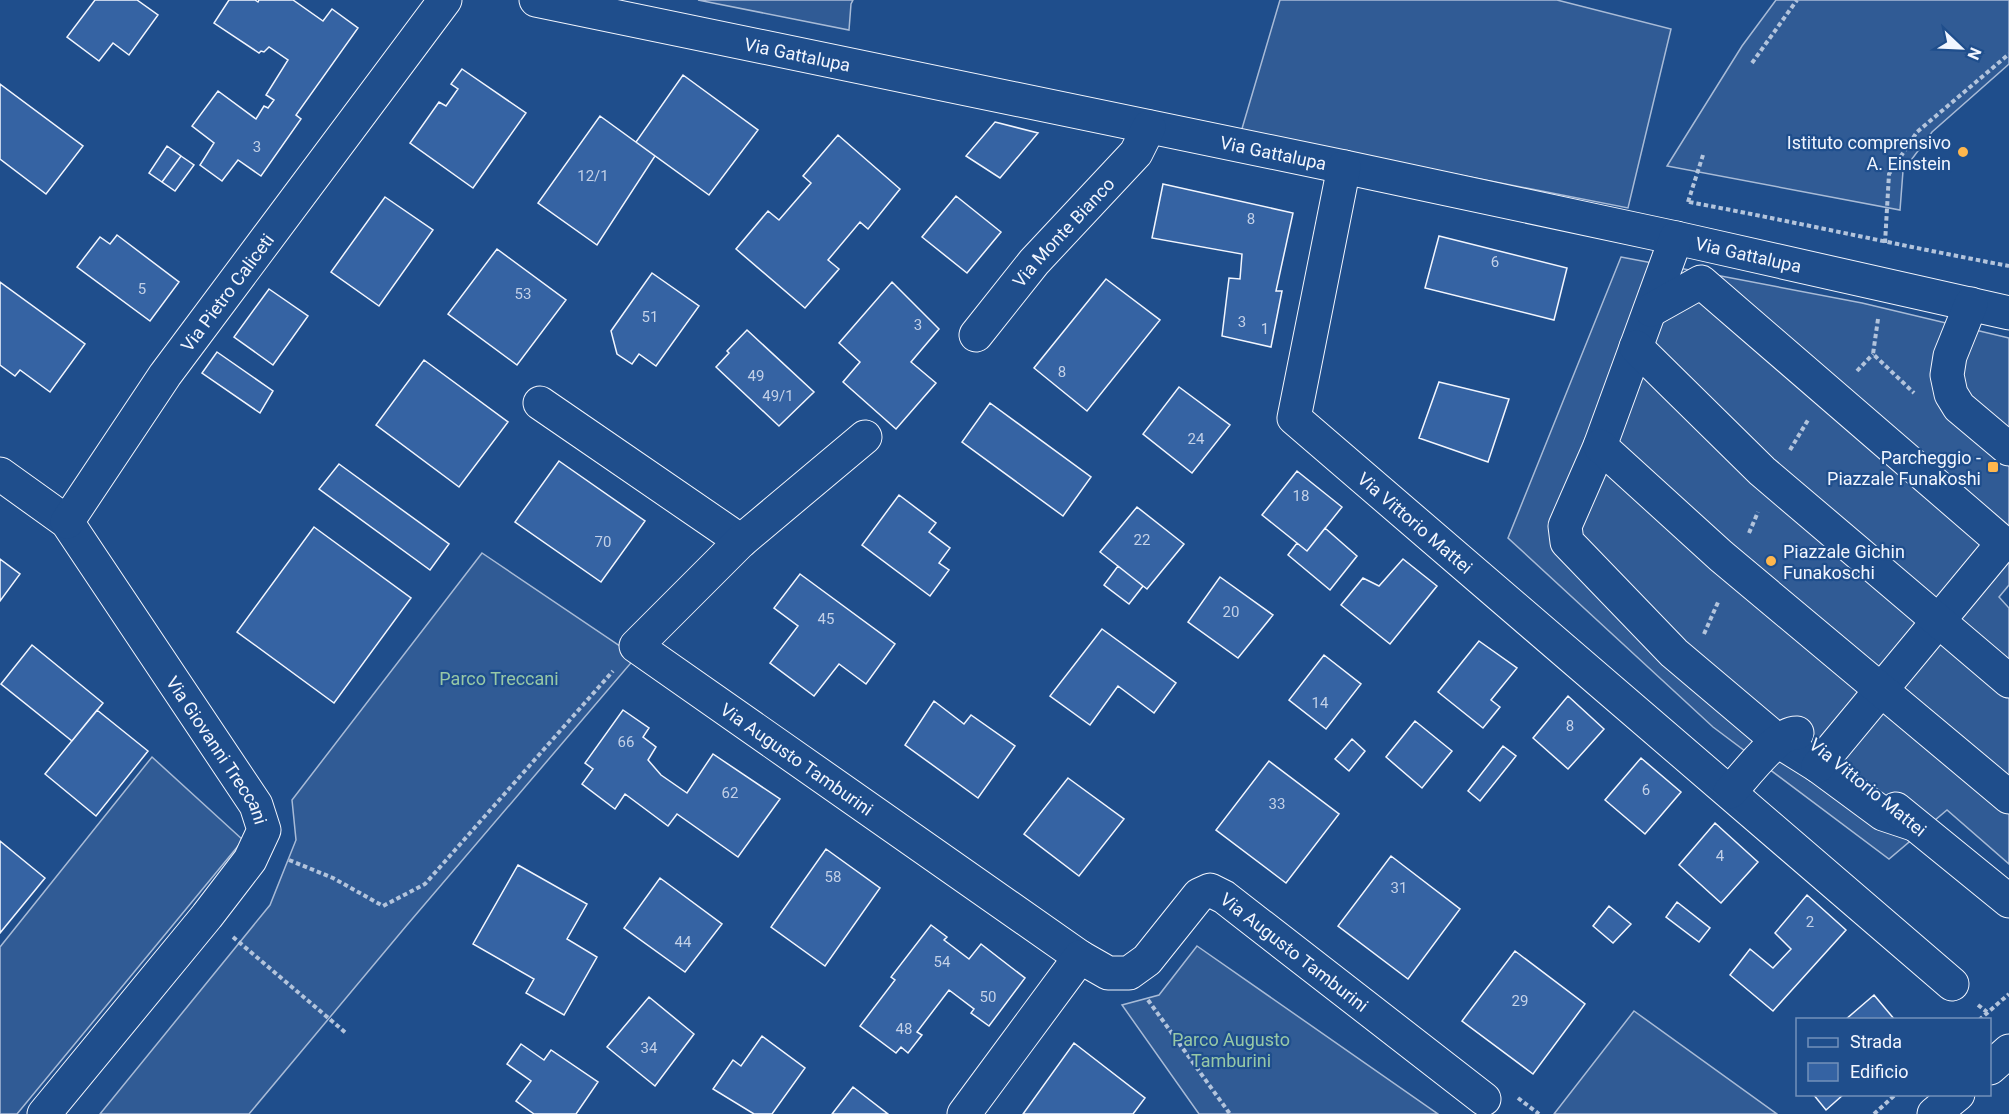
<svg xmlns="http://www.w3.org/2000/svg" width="2009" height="1114" font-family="Roboto,sans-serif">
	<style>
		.built { fill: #305b95; stroke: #a8bbd7; stroke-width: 1.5 }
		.building { fill: #3563a3; stroke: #f2f6ff; stroke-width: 1.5 }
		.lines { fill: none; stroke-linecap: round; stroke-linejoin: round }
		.minor-casing { stroke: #f2f6ff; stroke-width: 35 }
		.major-casing { stroke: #f2f6ff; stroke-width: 35 }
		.path { stroke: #b3c4dc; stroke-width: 4; stroke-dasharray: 4.5 3; stroke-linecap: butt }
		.minor { stroke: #1f4e8c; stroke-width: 33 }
		.major { stroke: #1f4e8c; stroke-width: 33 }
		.poi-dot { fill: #ffb74d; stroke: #1f4e8c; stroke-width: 2 }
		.labels { text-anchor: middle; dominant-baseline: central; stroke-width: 4.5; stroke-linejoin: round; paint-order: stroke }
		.number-label { font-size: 15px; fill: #c3d1e8 }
		.street-label { font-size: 18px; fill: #f2f6ff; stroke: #1f4e8c }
		.poi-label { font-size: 18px; fill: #f2f6ff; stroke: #1f4e8c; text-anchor: end }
		.park-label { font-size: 18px; fill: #97c8a6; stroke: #1f4e8c }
	</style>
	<rect width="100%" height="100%" fill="#1f4e8c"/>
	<path class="built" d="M 698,0 L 853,0 L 851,4 L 849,30 Z
		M 1280,0 L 1557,0 L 1671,29 L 1628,208 L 1241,132 Z
		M 1776,0 L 2009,0 L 2009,64 L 1932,132 L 1903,171 L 1900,210 L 1667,166 L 1742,46 Z
		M 1621,257 L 1862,303 L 2009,338 L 2009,585 L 1999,597 L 2009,608 L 2009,864 L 1947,810 L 1889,859 L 1713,727 L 1508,538 Z
		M 482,553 L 636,657 L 407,925 L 249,1114 L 100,1114 L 270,905 L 296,840 L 292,800 Z
		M 152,757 L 243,840 L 17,1114 L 0,1114 L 0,947 Z
		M 1197,946 L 1438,1114 L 1199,1114 L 1122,1005 L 1159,995 Z
		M 1634,1011 L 1777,1114 L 1554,1114 Z"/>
	<path class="building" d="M 95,0 L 137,0 L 158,15 L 129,55 L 113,43 L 99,61 L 67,37 Z
		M 229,0 L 255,0 L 258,2 L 259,0 L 293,0 L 323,21 L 332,9 L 358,28 L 296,115 L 301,119 L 261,176 L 238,160 L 222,181 L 200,165 L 214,143 L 192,126 L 218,91 L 256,119 L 264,106 L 268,108 L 274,100 L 266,95 L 288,60 L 269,47 L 264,52 L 261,51 L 259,53 L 214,23 Z
		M 462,69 L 526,113 L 473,188 L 410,143 L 439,102 L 446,106 L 458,89 L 451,84 Z
		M 683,75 L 758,130 L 709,195 L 636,142 Z
		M 0,84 L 83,146 L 46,194 L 0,159 Z
		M 600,116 L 655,156 L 597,245 L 538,203 Z
		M 995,122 L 1038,133 L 1000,178 L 966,156 Z
		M 838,135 L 900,189 L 868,229 L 860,222 L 828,260 L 839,269 L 805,308 L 736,249 L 768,211 L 779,220 L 811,183 L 803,176 Z
		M 167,146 L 181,156 L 162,182 L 149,173 Z
		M 181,156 L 194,165 L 175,191 L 162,182 Z
		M 1163,184 L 1293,213 L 1276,291 L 1282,291 L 1271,347 L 1222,336 L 1229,278 L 1240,279 L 1242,254 L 1152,238 Z
		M 956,196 L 1001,232 L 967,273 L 922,237 Z
		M 385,197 L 433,230 L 379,306 L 331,272 Z
		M 117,235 L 179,282 L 150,321 L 77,267 L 100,237 L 110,244 Z
		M 1439,236 L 1567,268 L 1554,320 L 1425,288 Z
		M 497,249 L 566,300 L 517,365 L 448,314 Z
		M 652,273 L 699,306 L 656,366 L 639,354 L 632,364 L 617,354 L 611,331 Z
		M 1106,279 L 1160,320 L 1087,411 L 1034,368 Z
		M 0,282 L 85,344 L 50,392 L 20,370 L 15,376 L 0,365 Z
		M 892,282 L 939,329 L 911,362 L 936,383 L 896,429 L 843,382 L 860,362 L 839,343 Z
		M 269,289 L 308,316 L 273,365 L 234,337 Z
		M 747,330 L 814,392 L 779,426 L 716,367 L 729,353 L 727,351 Z
		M 217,352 L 273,391 L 260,413 L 202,373 Z
		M 424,360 L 508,422 L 459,487 L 376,425 Z
		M 1439,382 L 1509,399 L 1488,462 L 1419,438 Z
		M 1179,387 L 1230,425 L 1192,473 L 1143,434 Z
		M 990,403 L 1091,477 L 1063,516 L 962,442 Z
		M 559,461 L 645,521 L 601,582 L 515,522 Z
		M 339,464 L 449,544 L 430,570 L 319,489 Z
		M 1297,471 L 1342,507 L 1307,551 L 1262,515 Z
		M 899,495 L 936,523 L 929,532 L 950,548 L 939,563 L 949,570 L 930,596 L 862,545 Z
		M 1137,507 L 1184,544 L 1147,589 L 1100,552 Z
		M 314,527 L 411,598 L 334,703 L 237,632 Z
		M 1325,528 L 1357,556 L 1330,590 L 1288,555 L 1297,543 L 1307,551 Z
		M 0,559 L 20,574 L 0,601 Z
		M 1403,559 L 1437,586 L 1390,644 L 1341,605 L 1363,578 L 1379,586 Z
		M 1118,566 L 1143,586 L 1129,604 L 1104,585 Z
		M 800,574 L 895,644 L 866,684 L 839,664 L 814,696 L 770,663 L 798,626 L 774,608 Z
		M 1220,577 L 1273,615 L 1238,658 L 1188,622 Z
		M 1102,629 L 1176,683 L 1154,713 L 1118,686 L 1090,725 L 1050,696 Z
		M 1479,641 L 1517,668 L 1491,700 L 1500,707 L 1483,728 L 1438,692 Z
		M 32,645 L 103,703 L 72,741 L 1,684 Z
		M 1324,655 L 1361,684 L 1326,729 L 1289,700 Z
		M 1568,696 L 1604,729 L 1568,769 L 1533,738 Z
		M 934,701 L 964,724 L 971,715 L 1015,746 L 978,798 L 905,745 Z
		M 97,710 L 148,751 L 96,816 L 45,774 Z
		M 623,710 L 649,728 L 643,737 L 656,747 L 648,760 L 661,775 L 687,793 L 713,754 L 780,799 L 738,857 L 677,814 L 668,826 L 625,794 L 615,809 L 582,784 L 593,769 L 585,763 Z
		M 1415,721 L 1452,751 L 1422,788 L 1386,757 Z
		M 1352,739 L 1365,751 L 1349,771 L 1335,759 Z
		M 1503,746 L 1516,756 L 1480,801 L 1468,791 Z
		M 1641,758 L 1681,792 L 1645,834 L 1605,800 Z
		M 1269,761 L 1339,814 L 1286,883 L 1216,830 Z
		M 1068,778 L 1124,819 L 1079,876 L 1024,834 Z
		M 1715,823 L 1758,862 L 1721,903 L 1679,865 Z
		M 0,841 L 45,878 L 0,933 Z
		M 826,849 L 880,888 L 825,966 L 771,927 Z
		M 1391,856 L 1460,909 L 1408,979 L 1338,926 Z
		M 518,865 L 587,904 L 567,939 L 597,957 L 564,1015 L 526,993 L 534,979 L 473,944 Z
		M 660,878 L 722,924 L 685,972 L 624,928 Z
		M 1807,895 L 1846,930 L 1773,1011 L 1730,975 L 1750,949 L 1773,968 L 1791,949 L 1775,933 Z
		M 1677,902 L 1710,928 L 1699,942 L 1666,917 Z
		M 1609,906 L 1631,924 L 1613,943 L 1593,926 Z
		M 931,925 L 947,937 L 944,940 L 969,959 L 981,944 L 1025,978 L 989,1026 L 971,1013 L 974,1009 L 949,990 L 917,1032 L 922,1035 L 908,1053 L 901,1047 L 896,1053 L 860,1026 L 895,980 L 891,977 Z
		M 1515,951 L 1585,1004 L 1533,1074 L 1462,1021 Z
		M 1874,995 L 1895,1020 L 1845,1020 Z
		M 649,997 L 694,1034 L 655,1086 L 607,1047 Z
		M 762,1036 L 805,1068 L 772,1114 L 754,1114 L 713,1089 L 733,1060 L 741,1066 Z
		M 1074,1043 L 1145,1098 L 1133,1114 L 1023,1114 Z
		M 521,1044 L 544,1060 L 551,1050 L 598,1082 L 576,1114 L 534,1114 L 516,1101 L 531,1081 L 507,1064 Z
		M 853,1087 L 888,1114 L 832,1114 Z
		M 1813,1094 L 1844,1094 L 1826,1110 Z"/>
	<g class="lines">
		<g class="minor-casing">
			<g id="minor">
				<path id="s1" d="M 536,0 L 1344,167 L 1676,238 L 2009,313"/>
				<path id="s2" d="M 1344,167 L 1294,418 L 1952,984"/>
				<path d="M 1676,238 L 1600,446 L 1565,526 L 1567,542 L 1674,653 L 1778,741 L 1818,766 L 1883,814 L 1913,824"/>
				<path d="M 1971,304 L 1950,356 L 1947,375 L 1951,394 L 1959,407 L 2009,449"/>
				<path d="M 1651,310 L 1701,282 L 2003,543 L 1818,766"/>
				<path id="s3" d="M 976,335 L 1034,262 L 1136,153 L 1149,127"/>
				<path d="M 1636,347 L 1762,471 L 2009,681"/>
				<path d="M 540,403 L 741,541"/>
				<path id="s4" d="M 865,437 L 741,541 L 636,646 L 1080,957"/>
				<path d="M 1600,446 L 1721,556 L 2009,797"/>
				<path id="s5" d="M 0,474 L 67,522 L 256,805 L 264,830 L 250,860 L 207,916 L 44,1114"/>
				<path id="s6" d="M 67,522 L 165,375 L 445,0"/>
				<path d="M 1730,792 C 1744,777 1777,732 1797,733"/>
				<path d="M 1896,809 L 2009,901"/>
				<path id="s7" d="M 964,1114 L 1080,957 L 1108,973 L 1129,973 L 1147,960 L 1199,895 L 1210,890 L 1224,897 L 1484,1099"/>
			</g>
		</g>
		<g class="major-casing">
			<path id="major" d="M 1990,1068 L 2009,1051
				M 1934,1114 L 1958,1094"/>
		</g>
		<path class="path" d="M 1752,63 L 1797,0
			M 1688,202 L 1703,155
			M 1689,202 C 1796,222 1902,246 2009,266
			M 1885,243 L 1889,174 L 1917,132 L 2009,54
			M 1878,319 L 1873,354 L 1914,393
			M 1857,371 L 1873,354
			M 1790,450 L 1808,420
			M 1749,533 L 1758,512
			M 1704,634 L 1719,600
			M 289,860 L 333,878 L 383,906 L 425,884 L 613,671
			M 233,937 L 346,1033
			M 1148,1000 L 1230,1114
			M 1978,1005 L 1987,1012
			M 1979,1020 L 2009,994
			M 1518,1098 L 1539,1114
			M 1874,1114 L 1896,1094"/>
		<use href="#minor" class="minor"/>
		<use href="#major" class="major"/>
	</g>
	<g class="poi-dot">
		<circle cx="1963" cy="152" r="6"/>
		<rect x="1987" y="461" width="12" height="12" rx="3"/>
		<circle cx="1771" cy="561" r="6"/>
	</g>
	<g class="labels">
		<g class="number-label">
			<text x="257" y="147">3</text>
			<text x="593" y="176">12/1</text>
			<text x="1251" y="219">8</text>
			<text x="1495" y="262">6</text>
			<text x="142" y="289">5</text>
			<text x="523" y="294">53</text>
			<text x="650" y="317">51</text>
			<text x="1242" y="322">3</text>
			<text x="918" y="325">3</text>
			<text x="1265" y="329">1</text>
			<text x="1062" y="372">8</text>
			<text x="756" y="376">49</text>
			<text x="778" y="396">49/1</text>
			<text x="1196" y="439">24</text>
			<text x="1301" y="496">18</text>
			<text x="1142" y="540">22</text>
			<text x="603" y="542">70</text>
			<text x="1231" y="612">20</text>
			<text x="826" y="619">45</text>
			<text x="1320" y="703">14</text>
			<text x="1570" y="726">8</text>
			<text x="626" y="742">66</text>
			<text x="1646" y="790">6</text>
			<text x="730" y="793">62</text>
			<text x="1277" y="804">33</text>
			<text x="1720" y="856">4</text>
			<text x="833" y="877">58</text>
			<text x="1399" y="888">31</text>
			<text x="1810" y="922">2</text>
			<text x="683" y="942">44</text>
			<text x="942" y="962">54</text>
			<text x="988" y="997">50</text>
			<text x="1520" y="1001">29</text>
			<text x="904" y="1029">48</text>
			<text x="649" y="1048">34</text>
		</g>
		<g class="street-label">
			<text stroke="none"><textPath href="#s1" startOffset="267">Via Gattalupa</textPath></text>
			<text stroke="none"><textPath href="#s1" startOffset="753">Via Gattalupa</textPath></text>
			<text stroke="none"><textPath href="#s3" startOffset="135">Via Monte Bianco</textPath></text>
			<text stroke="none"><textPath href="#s1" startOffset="1239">Via Gattalupa</textPath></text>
			<text stroke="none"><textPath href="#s6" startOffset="280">Via Pietro Caliceti</textPath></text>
			<text stroke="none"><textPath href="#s2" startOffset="416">Via Vittorio Mattei</textPath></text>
			<text stroke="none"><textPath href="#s5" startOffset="356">Via Giovanni Treccani</textPath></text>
			<text stroke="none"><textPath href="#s4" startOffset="507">Via Augusto Tamburini</textPath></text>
			<text transform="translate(1868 787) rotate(39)">Via Vittorio Mattei</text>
			<text stroke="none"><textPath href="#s7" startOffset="471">Via Augusto Tamburini</textPath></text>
		</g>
		<g class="poi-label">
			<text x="1951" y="142">Istituto comprensivo<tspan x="1951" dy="21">A. Einstein</tspan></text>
			<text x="1981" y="457">Parcheggio -<tspan x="1981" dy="21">Piazzale Funakoshi</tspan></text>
			<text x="1783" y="551" text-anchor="start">Piazzale Gichin<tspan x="1783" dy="21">Funakoschi</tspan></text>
		</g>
		<g class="park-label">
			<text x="499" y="678">Parco Treccani</text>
			<text x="1231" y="1039">Parco Augusto<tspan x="1231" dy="21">Tamburini</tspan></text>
		</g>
	</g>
	<rect x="1796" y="1018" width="195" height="78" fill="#1f4e8c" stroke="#7391ba" stroke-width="1.5"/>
	<rect x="1808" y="1038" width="30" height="9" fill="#1f4e8c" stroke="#7391ba" stroke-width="1.5"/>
	<text x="1850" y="1048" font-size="18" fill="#f2f6ff">Strada</text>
	<rect x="1808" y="1063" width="30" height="18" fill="#3563a3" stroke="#7391ba" stroke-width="1.5"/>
	<text x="1850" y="1078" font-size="18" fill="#f2f6ff">Edificio</text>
	<g transform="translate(1961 48) rotate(113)" stroke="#1f4e8c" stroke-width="4.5" paint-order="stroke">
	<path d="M0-4.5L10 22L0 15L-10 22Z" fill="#f2f6ff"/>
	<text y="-9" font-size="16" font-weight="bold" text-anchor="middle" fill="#f2f6ff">N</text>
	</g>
</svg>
